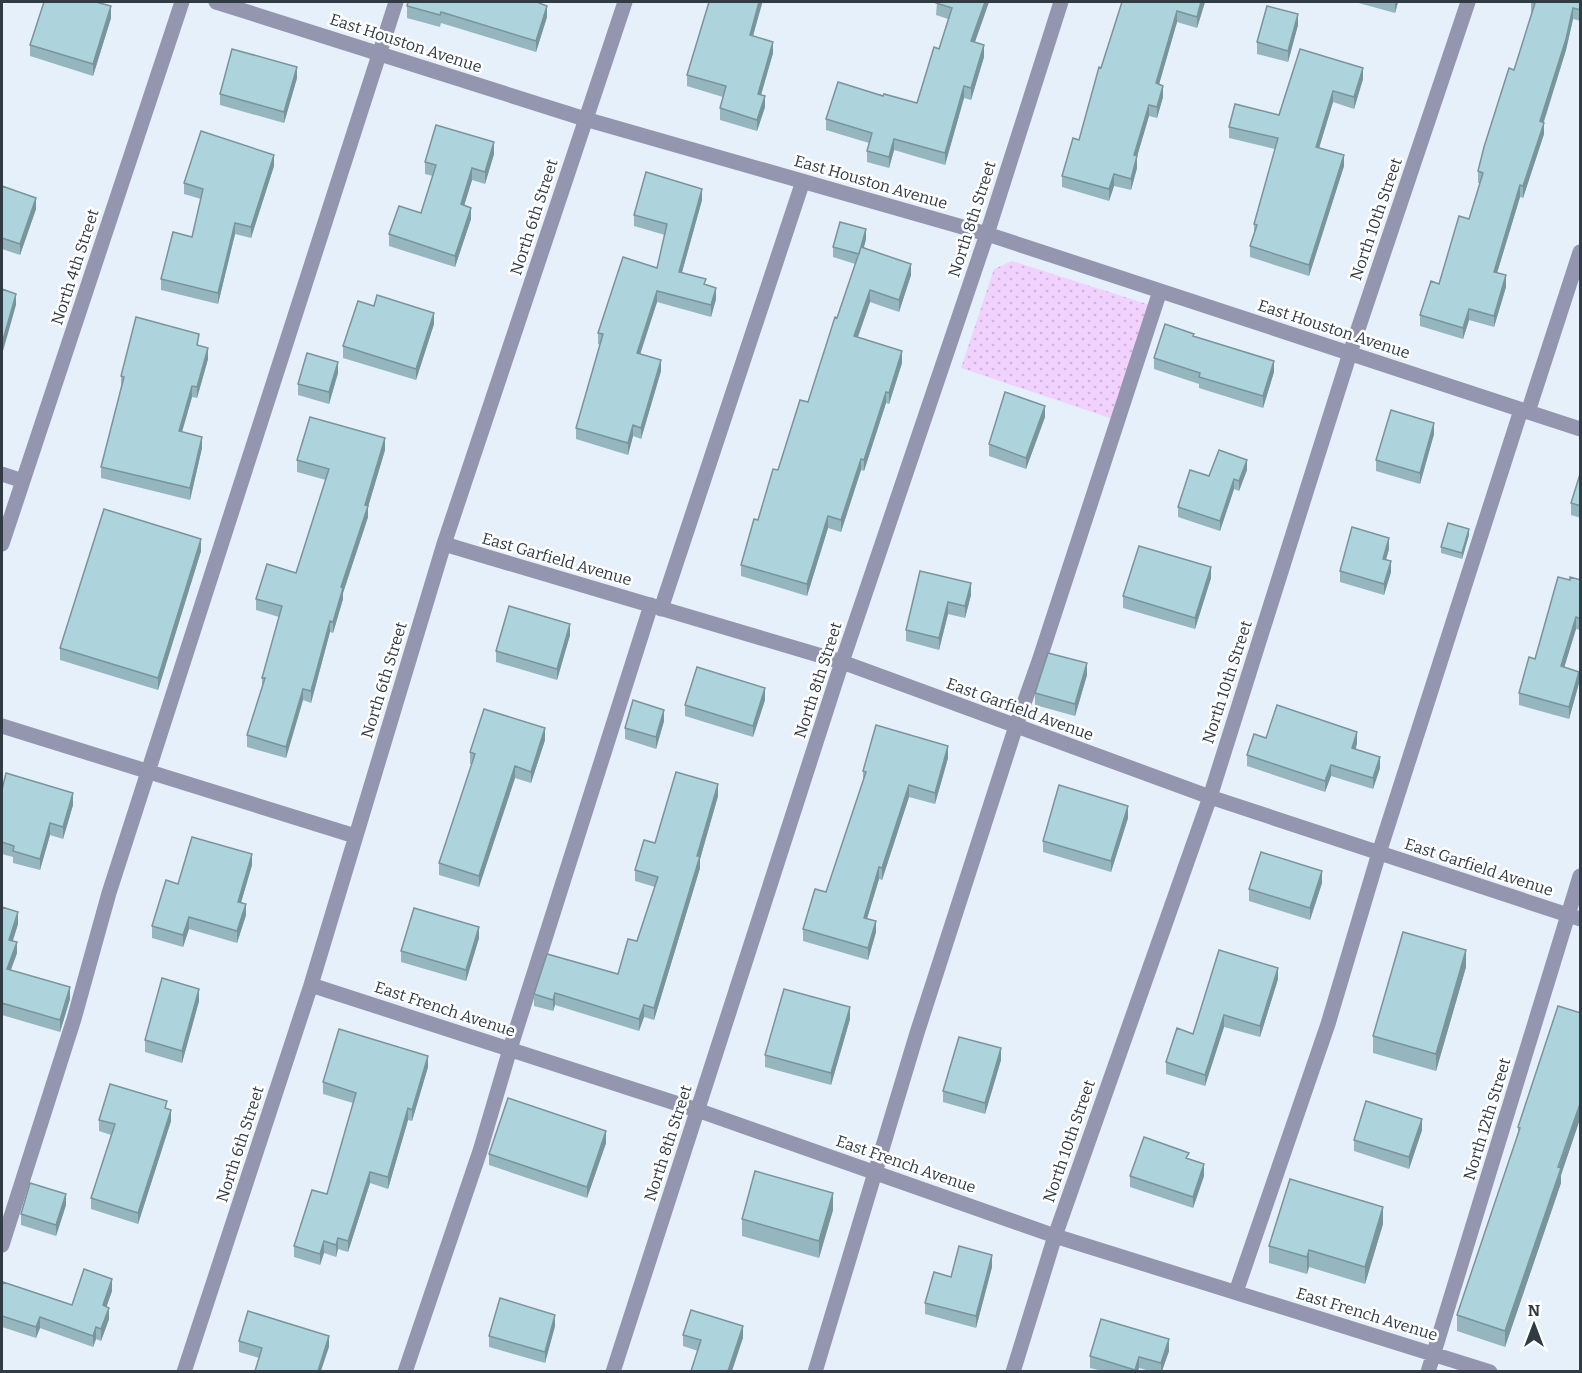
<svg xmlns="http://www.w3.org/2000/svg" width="1582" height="1373" font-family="Bitter,serif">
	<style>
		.grass { fill: url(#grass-dots) }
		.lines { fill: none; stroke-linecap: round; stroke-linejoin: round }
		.minor { stroke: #9496b0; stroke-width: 15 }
		.wall { fill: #95b6be }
		.shaded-wall { fill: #79949b }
		.building { fill: #add4dd; stroke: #79949b; stroke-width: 1.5 }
		.labels { text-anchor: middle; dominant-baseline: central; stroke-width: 5; stroke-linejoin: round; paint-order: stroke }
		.street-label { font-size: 16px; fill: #313b44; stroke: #fff }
	</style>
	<defs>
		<pattern id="grass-dots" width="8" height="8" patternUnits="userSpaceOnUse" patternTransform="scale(1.5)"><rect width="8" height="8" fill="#f1d1fd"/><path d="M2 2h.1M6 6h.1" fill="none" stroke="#cfb4da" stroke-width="1.8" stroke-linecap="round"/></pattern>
	</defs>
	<rect width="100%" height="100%" fill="#e6f0fa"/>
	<path class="grass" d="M 1012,261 L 1150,305 L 1113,419 L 961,368 L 994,269 Z"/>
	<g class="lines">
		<path class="minor" d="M 216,2 L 585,119 L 987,234 L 1580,429
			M 1528,412 L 1580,252
			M 2,474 L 23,481
			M 2,544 L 182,2
			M 444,544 L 842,662 L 1210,797 L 1580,919
			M 661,609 L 803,181
			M 2,726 L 355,836
			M 311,985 L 697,1110 L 1055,1236 L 1490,1372
			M 2,1245 L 74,1019 L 109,893 L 396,2
			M 1236,1292 L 1328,1024 L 1379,853 L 1521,410
			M 184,1372 L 311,985 L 444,544 L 625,2
			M 405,1372 L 480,1151 L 510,1049 L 651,605
			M 613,1372 L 842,662 L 987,234 L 1061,2
			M 815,1372 L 917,1033 L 1016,726 L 1039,661 L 1160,291
			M 1013,1372 L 1055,1236 L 1210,797 L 1350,353 L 1468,2
			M 1428,1372 L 1580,876"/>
	</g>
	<path class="wall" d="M 541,2 L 541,4 L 547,17 L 536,52 L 441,23 L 440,27 L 407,18 L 407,6 Z
		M 762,2 L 753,36 L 773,53 L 761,95 L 765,107 L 757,131 L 720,120 L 720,108 L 723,97 L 687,86 L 687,75 Z
		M 937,2 L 989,2 L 975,42 L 984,57 L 971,100 L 964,98 L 945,165 L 894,150 L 889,168 L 867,162 L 867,151 L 869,143 L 826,130 L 826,119 L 883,96 L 917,103 L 939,49 L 948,19 L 936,15 Z
		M 1122,2 L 1205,2 L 1197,28 L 1177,22 L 1159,84 L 1163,97 L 1157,118 L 1149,116 L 1137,156 L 1137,168 L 1131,190 L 1114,186 L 1109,201 L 1062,187 L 1062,176 L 1079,140 Z
		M 1355,2 L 1398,2 L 1395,13 Z
		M 1531,2 L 1581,2 L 1581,21 L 1573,19 L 1566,50 L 1544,122 L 1544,134 L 1523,198 L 1520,197 L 1497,273 L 1506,287 L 1494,327 L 1469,320 L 1463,339 L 1420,326 L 1420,315 L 1439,284 L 1469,219 L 1480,183 L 1478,183 L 1478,171 L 1514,70 L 1532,14 L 1531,13 Z
		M 111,18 L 93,76 L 30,56 L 30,45 Z
		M 1298,25 L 1288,62 L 1257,54 L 1257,42 Z
		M 1300,49 L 1363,79 L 1354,109 L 1333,102 L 1319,148 L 1344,166 L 1309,276 L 1250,257 L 1250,246 L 1254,235 L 1254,224 L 1275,149 L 1229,138 L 1229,127 L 1279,115 Z
		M 297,78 L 284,123 L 220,105 L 220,94 Z
		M 494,154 L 485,184 L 472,180 L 464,205 L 471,219 L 455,267 L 389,246 L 389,234 L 421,213 L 433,176 L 425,174 L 425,162 Z
		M 274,166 L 251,238 L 235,234 L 218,304 L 161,290 L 161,279 L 192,237 L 201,199 L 184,194 L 184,183 Z
		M 2,186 L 36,209 L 20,255 L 2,249 Z
		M 702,200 L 682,272 L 706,284 L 716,299 L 711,317 L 657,302 L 640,354 L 661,371 L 641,439 L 633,436 L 628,455 L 576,439 L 576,428 L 600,345 L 598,344 L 598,333 L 657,268 L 665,235 L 634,226 L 634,215 Z
		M 866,239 L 864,247 L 911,275 L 899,312 L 870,302 L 858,337 L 902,363 L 889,404 L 886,403 L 864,471 L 861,470 L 841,532 L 828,528 L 807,596 L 741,576 L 741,565 L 758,520 L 808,402 L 855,264 L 833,257 L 833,247 Z
		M 374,306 L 434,324 L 416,380 L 343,358 L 343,346 Z
		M 1194,336 L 1274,372 L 1263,408 L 1199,388 L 1199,384 L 1154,369 L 1154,358 Z
		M 199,346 L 208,359 L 197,398 L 192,397 L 182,432 L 202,448 L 190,500 L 101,478 L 101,467 L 121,388 L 121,376 Z
		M 338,373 L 329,404 L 298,395 L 298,384 Z
		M 1045,417 L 1026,469 L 989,456 L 989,444 Z
		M 1434,434 L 1420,484 L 1376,471 L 1376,460 Z
		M 385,450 L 368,507 L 368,517 L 343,593 L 343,599 L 333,633 L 330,632 L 311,703 L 303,700 L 286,758 L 247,747 L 247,735 L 262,687 L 262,678 L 279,617 L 256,610 L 256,599 L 296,573 L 326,480 L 297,472 L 297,460 Z
		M 1247,470 L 1239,491 L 1234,489 L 1220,531 L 1178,517 L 1178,507 L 1209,476 Z
		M 1580,474 L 1581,518 L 1571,515 L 1571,503 Z
		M 1469,535 L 1462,559 L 1441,553 L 1441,547 Z
		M 1389,549 L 1386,559 L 1391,572 L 1384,595 L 1340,582 L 1340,571 Z
		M 201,551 L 158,690 L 60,660 L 60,648 Z
		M 1211,578 L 1195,629 L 1123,608 L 1123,596 Z
		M 1570,580 L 1581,580 L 1581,630 L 1576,629 L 1564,667 L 1579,683 L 1569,719 L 1519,705 L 1519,693 L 1535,659 Z
		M 971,583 L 971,595 L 965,618 L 948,614 L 939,650 L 906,641 L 906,630 Z
		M 570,635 L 557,680 L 496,662 L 496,651 Z
		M 1087,675 L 1075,716 L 1035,705 L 1035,693 Z
		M 765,700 L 753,737 L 685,716 L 685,705 Z
		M 664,721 L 656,749 L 625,739 L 625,728 Z
		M 1266,738 L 1357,743 L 1356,749 L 1380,768 L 1373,789 L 1331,776 L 1325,792 L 1247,766 L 1247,755 Z
		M 545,740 L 531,783 L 515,778 L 479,887 L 439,875 L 439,863 L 472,764 L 470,764 L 470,752 Z
		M 948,758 L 935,804 L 909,797 L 882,880 L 879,879 L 867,918 L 876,932 L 868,960 L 803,941 L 803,929 L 826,892 L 863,781 L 863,771 Z
		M 2,790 L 73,805 L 63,839 L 50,835 L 40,870 L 13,863 L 13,857 L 2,854 Z
		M 718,796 L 700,859 L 700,868 L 654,1020 L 644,1017 L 639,1031 L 555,1005 L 553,1011 L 534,1006 L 534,994 L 618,974 L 637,941 L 655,887 L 635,881 L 635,870 L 655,843 Z
		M 1128,818 L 1111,872 L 1043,852 L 1043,841 Z
		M 252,865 L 241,902 L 246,915 L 237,943 L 189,929 L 183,947 L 152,938 L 152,926 L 178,884 Z
		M 1322,883 L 1310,920 L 1249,901 L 1249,889 Z
		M 2,907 L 18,924 L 13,941 L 17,953 L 11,970 L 70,999 L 60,1032 L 2,1015 Z
		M 479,938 L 466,981 L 401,962 L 401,951 Z
		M 1466,967 L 1436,1071 L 1373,1053 L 1373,1036 Z
		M 1278,979 L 1260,1037 L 1224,1027 L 1205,1086 L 1166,1074 L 1166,1062 L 1193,1034 Z
		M 199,1001 L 182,1063 L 145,1052 L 145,1040 Z
		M 1581,1013 L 1581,1116 L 1561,1175 L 1561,1183 L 1505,1347 L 1457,1331 L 1457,1315 L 1518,1135 L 1518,1127 Z
		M 850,1019 L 831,1085 L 765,1067 L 765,1055 Z
		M 1001,1060 L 985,1114 L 943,1102 L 943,1091 Z
		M 428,1067 L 412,1121 L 408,1120 L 388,1189 L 370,1183 L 348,1252 L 338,1249 L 336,1257 L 324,1253 L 320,1265 L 294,1257 L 294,1246 L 327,1194 L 353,1103 L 323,1094 L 323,1082 Z
		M 167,1108 L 171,1121 L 138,1224 L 91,1209 L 91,1198 L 111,1135 L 99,1131 L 99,1120 Z
		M 1422,1130 L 1409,1169 L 1354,1151 L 1354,1140 Z
		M 606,1143 L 587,1198 L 489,1165 L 489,1154 Z
		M 1130,1176 L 1204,1176 L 1193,1208 L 1130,1187 Z
		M 66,1205 L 56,1236 L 21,1225 L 21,1214 Z
		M 833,1210 L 819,1258 L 742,1236 L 742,1219 Z
		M 1383,1224 L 1365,1284 L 1309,1267 L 1307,1274 L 1269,1263 L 1269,1246 Z
		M 992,1267 L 976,1328 L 925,1314 L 925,1303 L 951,1277 Z
		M 2,1287 L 72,1305 L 112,1291 L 106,1307 L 109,1319 L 101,1341 L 96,1339 L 93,1347 L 40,1328 L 36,1338 L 2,1327 Z
		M 555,1326 L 545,1363 L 489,1347 L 489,1336 Z
		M 683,1335 L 743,1338 L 698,1351 L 683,1346 Z
		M 239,1341 L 329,1347 L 259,1358 L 239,1352 Z
		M 1169,1351 L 1162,1371 L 1150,1371 L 1139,1368 L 1138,1371 L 1102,1371 L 1090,1368 L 1090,1356 Z"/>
	<path class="shaded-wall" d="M 759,2 L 762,2 L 762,4 L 750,46 L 750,35 Z
		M 985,2 L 989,2 L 971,53 L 971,41 Z
		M 1201,2 L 1205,2 L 1197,28 L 1197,17 Z
		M 1395,2 L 1398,2 L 1395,13 Z
		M 111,6 L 111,18 L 93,76 L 93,64 Z
		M 547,6 L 547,17 L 536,52 L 536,41 Z
		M 1573,8 L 1573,19 L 1566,50 L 1540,133 L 1540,121 Z
		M 1177,11 L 1177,22 L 1156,95 L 1156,83 Z
		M 1298,14 L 1298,25 L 1288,62 L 1288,51 Z
		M 773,42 L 773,53 L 758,105 L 758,94 Z
		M 984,45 L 984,57 L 971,100 L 971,88 Z
		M 297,67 L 297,78 L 284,123 L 284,112 Z
		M 1363,68 L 1363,79 L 1354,109 L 1354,97 Z
		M 964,86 L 964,98 L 945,165 L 945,153 Z
		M 1163,86 L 1163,97 L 1157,118 L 1157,107 Z
		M 1333,91 L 1333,102 L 1316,158 L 1316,147 Z
		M 765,96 L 765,107 L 757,131 L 757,120 Z
		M 1149,105 L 1149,116 L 1134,167 L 1134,155 Z
		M 1544,123 L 1544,134 L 1523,198 L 1523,186 Z
		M 894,139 L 894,150 L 889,168 L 889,157 Z
		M 494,142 L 494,154 L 485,184 L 485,172 Z
		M 274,155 L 274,166 L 251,238 L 251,227 Z
		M 1344,155 L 1344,166 L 1309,276 L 1309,265 Z
		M 1137,156 L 1137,168 L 1131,190 L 1131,179 Z
		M 472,168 L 472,180 L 461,216 L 461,204 Z
		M 1114,174 L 1114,186 L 1109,201 L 1109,189 Z
		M 1520,185 L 1520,197 L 1494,283 L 1494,272 Z
		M 702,189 L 702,200 L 679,283 L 679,272 Z
		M 36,198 L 36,209 L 20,255 L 20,244 Z
		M 471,208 L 471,219 L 455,267 L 455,256 Z
		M 235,223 L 235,234 L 218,304 L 218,293 Z
		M 866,229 L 866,239 L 859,265 L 859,254 Z
		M 911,264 L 911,275 L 899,312 L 899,300 Z
		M 1506,275 L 1506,287 L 1494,327 L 1494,316 Z
		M 716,288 L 716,299 L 711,317 L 711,305 Z
		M 870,290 L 870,302 L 854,348 L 854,336 Z
		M 657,291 L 657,302 L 637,364 L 637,353 Z
		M 16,294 L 16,305 L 3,351 L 3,340 Z
		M 1469,309 L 1469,320 L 1463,339 L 1463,328 Z
		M 434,313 L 434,324 L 416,380 L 416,369 Z
		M 208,348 L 208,359 L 197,398 L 197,387 Z
		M 902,351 L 902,363 L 889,404 L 889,393 Z
		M 661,360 L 661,371 L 641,439 L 641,428 Z
		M 1274,361 L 1274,372 L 1263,408 L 1263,396 Z
		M 338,362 L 338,373 L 329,404 L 329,392 Z
		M 192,386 L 192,397 L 179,442 L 179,431 Z
		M 886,392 L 886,403 L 864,471 L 864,460 Z
		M 1045,406 L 1045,417 L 1026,469 L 1026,458 Z
		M 1434,423 L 1434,434 L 1420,484 L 1420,473 Z
		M 633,425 L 633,436 L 628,455 L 628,443 Z
		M 202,437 L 202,448 L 190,500 L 190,488 Z
		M 385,438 L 385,450 L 368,507 L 368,517 L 343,593 L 343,599 L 333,633 L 333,622 L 341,587 Z
		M 861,459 L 861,470 L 841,532 L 841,520 Z
		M 1247,460 L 1247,470 L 1239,491 L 1239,481 Z
		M 1234,479 L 1234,489 L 1220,531 L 1220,521 Z
		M 828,516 L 828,528 L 807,596 L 807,584 Z
		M 1469,529 L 1469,535 L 1462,559 L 1462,553 Z
		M 1389,538 L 1389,549 L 1383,570 L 1383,559 Z
		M 201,539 L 201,551 L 158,690 L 158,678 Z
		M 1391,561 L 1391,572 L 1384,595 L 1384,584 Z
		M 1211,567 L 1211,578 L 1195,629 L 1195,618 Z
		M 971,583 L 971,595 L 965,618 L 965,606 Z
		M 948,602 L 948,614 L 939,650 L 939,638 Z
		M 1576,617 L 1576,629 L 1561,678 L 1561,666 Z
		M 330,621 L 330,632 L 311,703 L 311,691 Z
		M 570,624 L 570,635 L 557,680 L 557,669 Z
		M 1087,663 L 1087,675 L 1075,716 L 1075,704 Z
		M 1579,672 L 1579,683 L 1569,719 L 1569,707 Z
		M 765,688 L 765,700 L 753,737 L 753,726 Z
		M 303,689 L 303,700 L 286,758 L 286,747 Z
		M 664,710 L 664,721 L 656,749 L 656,737 Z
		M 545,728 L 545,740 L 531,783 L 531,772 Z
		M 1357,732 L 1357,743 L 1352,758 L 1352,748 Z
		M 948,746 L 948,758 L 935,804 L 935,793 Z
		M 1380,757 L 1380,768 L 1373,789 L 1373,778 Z
		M 1331,765 L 1331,776 L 1325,792 L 1325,781 Z
		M 515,766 L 515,778 L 479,887 L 479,876 Z
		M 718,784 L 718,796 L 700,859 L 700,868 L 654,1020 L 654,1008 L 697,856 Z
		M 909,785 L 909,797 L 882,880 L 882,868 Z
		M 73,793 L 73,805 L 63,839 L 63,827 Z
		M 1128,806 L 1128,818 L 1111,872 L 1111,861 Z
		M 50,823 L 50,835 L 40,870 L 40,859 Z
		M 252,854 L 252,865 L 238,913 L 238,902 Z
		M 879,867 L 879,879 L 864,929 L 864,918 Z
		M 1322,871 L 1322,883 L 1310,920 L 1310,908 Z
		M 246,904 L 246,915 L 237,943 L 237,931 Z
		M 18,912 L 18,924 L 9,951 L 9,940 Z
		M 189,917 L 189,929 L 183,947 L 183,935 Z
		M 876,921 L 876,932 L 868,960 L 868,948 Z
		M 479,927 L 479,938 L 466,981 L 466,970 Z
		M 17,942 L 17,953 L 7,980 L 7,969 Z
		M 1466,950 L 1466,967 L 1436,1071 L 1436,1054 Z
		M 1278,968 L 1278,979 L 1260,1037 L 1260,1026 Z
		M 70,987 L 70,999 L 60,1032 L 60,1020 Z
		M 199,989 L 199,1001 L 182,1063 L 182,1051 Z
		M 555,993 L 555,1005 L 553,1011 L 553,1000 Z
		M 644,1005 L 644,1017 L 639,1031 L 639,1019 Z
		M 850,1007 L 850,1019 L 831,1085 L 831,1073 Z
		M 1224,1015 L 1224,1027 L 1205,1086 L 1205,1075 Z
		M 1001,1048 L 1001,1060 L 985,1114 L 985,1103 Z
		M 428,1056 L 428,1067 L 412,1121 L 412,1110 Z
		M 1581,1101 L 1581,1116 L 1561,1175 L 1561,1183 L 1505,1347 L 1505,1331 Z
		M 408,1108 L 408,1120 L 388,1189 L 388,1177 Z
		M 171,1110 L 171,1121 L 138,1224 L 138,1213 Z
		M 1422,1119 L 1422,1130 L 1409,1169 L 1409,1157 Z
		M 606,1131 L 606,1143 L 587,1198 L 587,1187 Z
		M 1204,1164 L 1204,1176 L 1193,1208 L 1193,1197 Z
		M 370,1172 L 370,1183 L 348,1252 L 348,1241 Z
		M 833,1193 L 833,1210 L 819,1258 L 819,1241 Z
		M 66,1194 L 66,1205 L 56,1236 L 56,1225 Z
		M 1383,1207 L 1383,1224 L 1365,1284 L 1365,1267 Z
		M 338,1238 L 338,1249 L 336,1257 L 336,1245 Z
		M 324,1241 L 324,1253 L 320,1265 L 320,1254 Z
		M 1309,1250 L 1309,1267 L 1307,1274 L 1307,1257 Z
		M 992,1255 L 992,1267 L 976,1328 L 976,1316 Z
		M 112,1279 L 112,1291 L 103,1317 L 103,1305 Z
		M 109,1308 L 109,1319 L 101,1341 L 101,1329 Z
		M 555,1315 L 555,1326 L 545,1363 L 545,1352 Z
		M 40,1317 L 40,1328 L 36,1338 L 36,1327 Z
		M 743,1326 L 743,1338 L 732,1371 L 728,1371 Z
		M 96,1327 L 96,1339 L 93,1347 L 93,1336 Z
		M 329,1336 L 329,1347 L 321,1371 L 318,1371 Z
		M 1169,1339 L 1169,1351 L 1162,1371 L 1161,1371 L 1161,1363 Z
		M 1139,1357 L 1139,1368 L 1138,1371 L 1135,1371 Z"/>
	<path class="building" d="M 44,2 L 96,2 L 111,6 L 93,64 L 30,45 Z
		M 408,2 L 539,2 L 539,3 L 547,6 L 536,41 L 441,12 L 440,15 L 407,6 Z
		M 709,2 L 759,2 L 750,35 L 773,42 L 758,94 L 765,96 L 757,120 L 720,108 L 726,86 L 687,75 Z
		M 937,2 L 985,2 L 971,41 L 984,45 L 971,88 L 964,86 L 945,153 L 894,139 L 889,157 L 867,151 L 872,133 L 826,119 L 838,82 L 883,96 L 884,94 L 917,103 L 934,47 L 939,49 L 952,8 L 936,3 Z
		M 1122,2 L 1201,2 L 1197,17 L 1177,11 L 1156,83 L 1163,86 L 1157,107 L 1149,105 L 1134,155 L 1137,156 L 1131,179 L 1114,174 L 1109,189 L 1062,176 L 1073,138 L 1079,140 L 1099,67 L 1101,68 Z
		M 1531,2 L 1581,2 L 1581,10 L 1573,8 L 1566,39 L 1540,121 L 1544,123 L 1523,186 L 1520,185 L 1494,272 L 1506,275 L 1494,316 L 1469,309 L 1463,328 L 1420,315 L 1431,281 L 1439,284 L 1459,216 L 1469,219 L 1483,173 L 1478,171 L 1484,147 L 1509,68 L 1514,70 L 1535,3 Z
		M 1267,6 L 1298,14 L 1288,51 L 1257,42 Z
		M 232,49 L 297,67 L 284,112 L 220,94 Z
		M 1300,49 L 1363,68 L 1354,97 L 1333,91 L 1316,147 L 1344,155 L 1309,265 L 1250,246 L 1257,225 L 1254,224 L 1278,138 L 1229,127 L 1235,104 L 1279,115 Z
		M 436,125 L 494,142 L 485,172 L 472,168 L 461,204 L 471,208 L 455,256 L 389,234 L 399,206 L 421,213 L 436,165 L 425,162 Z
		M 201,131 L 274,155 L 251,227 L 235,223 L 218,293 L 161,279 L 173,232 L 192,237 L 203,189 L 184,183 Z
		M 646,172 L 702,189 L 679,272 L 706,279 L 704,284 L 716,288 L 711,305 L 657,291 L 637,353 L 661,360 L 641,428 L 633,425 L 628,443 L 576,428 L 603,334 L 598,333 L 623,257 L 657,268 L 667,224 L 634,215 Z
		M 2,186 L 36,198 L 20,244 L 2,238 Z
		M 840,222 L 866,229 L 859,254 L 833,247 Z
		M 861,247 L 911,264 L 899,300 L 870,290 L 854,336 L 902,351 L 889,393 L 886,392 L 864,460 L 861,459 L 841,520 L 828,516 L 807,584 L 741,565 L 754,519 L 758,520 L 773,469 L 778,470 L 800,400 L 808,402 L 835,317 L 837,318 Z
		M 2,289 L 16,294 L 3,340 L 2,339 Z
		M 377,295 L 434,313 L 416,369 L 343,346 L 358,301 L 374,306 Z
		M 136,317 L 199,334 L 197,345 L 208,348 L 197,387 L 192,386 L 179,431 L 202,437 L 190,488 L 101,467 L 124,377 L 121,376 Z
		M 1165,324 L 1194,334 L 1193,336 L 1274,361 L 1263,396 L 1199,377 L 1200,373 L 1154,358 Z
		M 307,353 L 338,362 L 329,392 L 298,384 Z
		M 1005,392 L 1045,406 L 1026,458 L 989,444 Z
		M 1391,410 L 1434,423 L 1420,473 L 1376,460 Z
		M 310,417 L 385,438 L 365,505 L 368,506 L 341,587 L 343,588 L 333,622 L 330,621 L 311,691 L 303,689 L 286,747 L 247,735 L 265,678 L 262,678 L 282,606 L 256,599 L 267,564 L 296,573 L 329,469 L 297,460 Z
		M 1219,450 L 1247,460 L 1239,481 L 1234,479 L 1220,521 L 1178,507 L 1190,470 L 1209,476 Z
		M 1580,474 L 1581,474 L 1581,506 L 1571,503 Z
		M 104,509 L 201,539 L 158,678 L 60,648 Z
		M 1448,523 L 1469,529 L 1462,553 L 1441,547 Z
		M 1352,527 L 1389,538 L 1383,559 L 1391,561 L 1384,584 L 1340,571 Z
		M 1139,546 L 1211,567 L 1195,618 L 1123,596 Z
		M 920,571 L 971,583 L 965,606 L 948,602 L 939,638 L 906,630 Z
		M 1558,577 L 1570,580 L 1570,577 L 1581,580 L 1581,619 L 1576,617 L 1561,666 L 1579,672 L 1569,707 L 1519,693 L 1529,657 L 1535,659 Z
		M 509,606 L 570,624 L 557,669 L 496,651 Z
		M 1048,653 L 1087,663 L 1075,704 L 1035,693 Z
		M 697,667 L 765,688 L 753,726 L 685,705 Z
		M 633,700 L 664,710 L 656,737 L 625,728 Z
		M 1277,705 L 1357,732 L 1352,748 L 1380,757 L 1373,778 L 1331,765 L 1325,781 L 1247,755 L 1254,734 L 1266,738 Z
		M 484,709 L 545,728 L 531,772 L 515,766 L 479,876 L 439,863 L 475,754 L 470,752 Z
		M 876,725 L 948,746 L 935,793 L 909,785 L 882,868 L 879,867 L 864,918 L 876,921 L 868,948 L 803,929 L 815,889 L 826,892 L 866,772 L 863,771 Z
		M 676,772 L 718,784 L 697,856 L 700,856 L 654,1008 L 644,1005 L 639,1019 L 555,993 L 553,1000 L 534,994 L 547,954 L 618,974 L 628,939 L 637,941 L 658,877 L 635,870 L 644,840 L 655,843 Z
		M 6,773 L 73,793 L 63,827 L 50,823 L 40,859 L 13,851 L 14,846 L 2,842 L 2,790 Z
		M 1059,785 L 1128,806 L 1111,861 L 1043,841 Z
		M 192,837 L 252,854 L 238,902 L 246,904 L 237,931 L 189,917 L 183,935 L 152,926 L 166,880 L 178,884 Z
		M 1261,852 L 1322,871 L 1310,908 L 1249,889 Z
		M 2,907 L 18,912 L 9,940 L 17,942 L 7,969 L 70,987 L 60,1020 L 2,1003 L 2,1005 Z
		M 414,908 L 479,927 L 466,970 L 401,951 Z
		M 1403,932 L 1466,950 L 1436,1054 L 1373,1036 Z
		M 1219,950 L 1278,968 L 1260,1026 L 1224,1015 L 1205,1075 L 1166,1062 L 1177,1028 L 1193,1034 Z
		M 162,978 L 199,989 L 182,1051 L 145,1040 Z
		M 784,989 L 850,1007 L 831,1073 L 765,1055 Z
		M 1558,1006 L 1581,1013 L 1581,1101 L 1558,1167 L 1561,1168 L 1505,1331 L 1457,1315 L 1520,1128 L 1518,1127 Z
		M 339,1029 L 428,1056 L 412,1110 L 408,1108 L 388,1177 L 370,1172 L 348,1241 L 338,1238 L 336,1245 L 324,1241 L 320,1254 L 294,1246 L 312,1190 L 327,1194 L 356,1093 L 323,1082 Z
		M 959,1037 L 1001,1048 L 985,1103 L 943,1091 Z
		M 110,1084 L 167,1101 L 165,1108 L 171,1110 L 138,1213 L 91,1198 L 115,1124 L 99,1120 Z
		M 508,1098 L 606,1131 L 587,1187 L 489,1154 Z
		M 1366,1101 L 1422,1119 L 1409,1157 L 1354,1140 Z
		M 1144,1137 L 1189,1153 L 1186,1158 L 1204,1164 L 1193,1197 L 1130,1176 Z
		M 755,1171 L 833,1193 L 819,1241 L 742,1219 Z
		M 1290,1179 L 1383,1207 L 1365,1267 L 1309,1250 L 1307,1257 L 1269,1246 Z
		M 30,1183 L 66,1194 L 56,1225 L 21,1214 Z
		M 959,1246 L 992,1255 L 976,1316 L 925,1303 L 934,1272 L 951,1277 Z
		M 84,1269 L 112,1279 L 103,1305 L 109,1308 L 101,1329 L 96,1327 L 93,1336 L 40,1317 L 36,1327 L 2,1316 L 2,1287 L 3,1282 L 72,1305 Z
		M 500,1298 L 555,1315 L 545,1352 L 489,1336 Z
		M 691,1310 L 743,1326 L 728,1371 L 691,1371 L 701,1340 L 683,1335 Z
		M 248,1311 L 329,1336 L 318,1371 L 255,1371 L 262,1348 L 239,1341 Z
		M 1101,1319 L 1169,1339 L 1161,1363 L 1139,1357 L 1135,1370 L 1090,1356 Z"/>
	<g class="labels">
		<g class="street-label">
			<text transform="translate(406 43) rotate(18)">East Houston Avenue</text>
			<text transform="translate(871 182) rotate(16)">East Houston Avenue</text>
			<text transform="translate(534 217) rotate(-72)">North 6th Street</text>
			<text transform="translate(972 219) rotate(-72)">North 8th Street</text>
			<text transform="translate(1376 219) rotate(-71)">North 10th Street</text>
			<text transform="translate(75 267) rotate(-72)">North 4th Street</text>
			<text transform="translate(1334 329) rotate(18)">East Houston Avenue</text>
			<text transform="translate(557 559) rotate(16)">East Garfield Avenue</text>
			<text transform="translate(384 680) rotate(-73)">North 6th Street</text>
			<text transform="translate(818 680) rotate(-72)">North 8th Street</text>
			<text transform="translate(1227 682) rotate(-72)">North 10th Street</text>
			<text transform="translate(1020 709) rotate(20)">East Garfield Avenue</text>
			<text transform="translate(1479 867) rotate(18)">East Garfield Avenue</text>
			<text transform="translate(445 1009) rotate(18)">East French Avenue</text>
			<text transform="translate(1487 1119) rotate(-73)">North 12th Street</text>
			<text transform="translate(1069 1141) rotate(-71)">North 10th Street</text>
			<text transform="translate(668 1143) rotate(-72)">North 8th Street</text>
			<text transform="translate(240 1144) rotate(-72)">North 6th Street</text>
			<text transform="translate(906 1164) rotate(19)">East French Avenue</text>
			<text transform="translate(1367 1314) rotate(17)">East French Avenue</text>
		</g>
	</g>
	<rect width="1582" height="1373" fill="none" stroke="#313b44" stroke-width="6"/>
	<g transform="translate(1534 1325)" stroke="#ffffff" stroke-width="4.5" paint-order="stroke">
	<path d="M0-4.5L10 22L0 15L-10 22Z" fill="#313b44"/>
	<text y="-9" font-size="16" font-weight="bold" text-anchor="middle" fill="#313b44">N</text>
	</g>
</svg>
